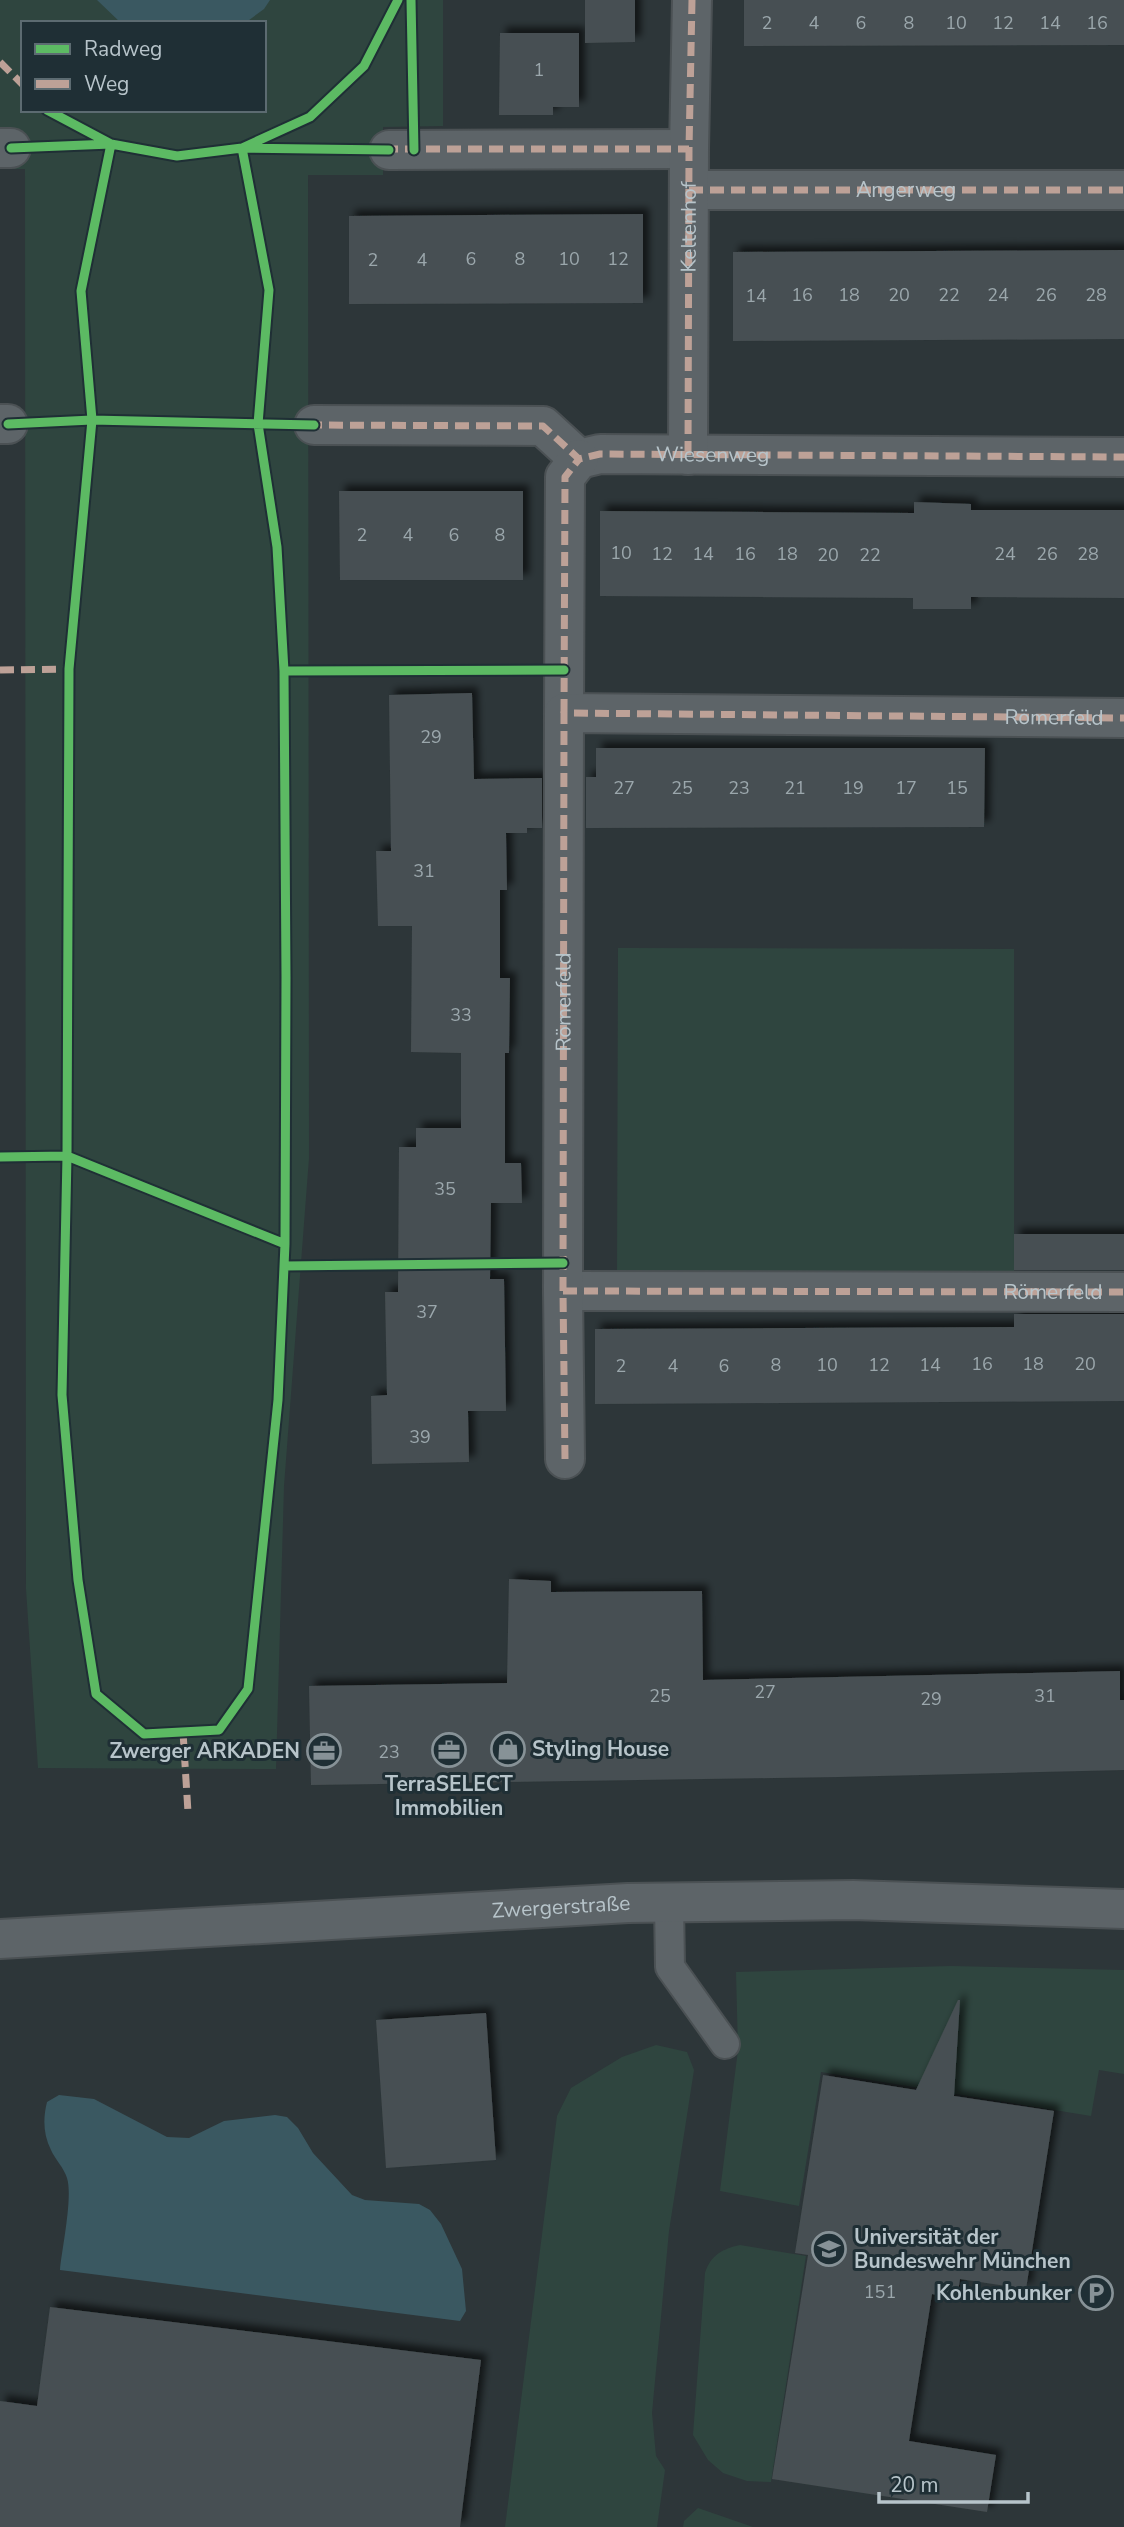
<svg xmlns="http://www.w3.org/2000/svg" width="1124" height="2527" font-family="'Nunito Sans',sans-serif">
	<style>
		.green { fill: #2f453f; fill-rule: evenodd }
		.water { fill: #3a5861 }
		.building { fill: #474f52; filter: url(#shadow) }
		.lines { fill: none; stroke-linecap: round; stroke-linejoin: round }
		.lane-casing { stroke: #4b5154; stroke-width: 32 }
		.street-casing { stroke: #4b5154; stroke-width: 42 }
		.lane { stroke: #5d6468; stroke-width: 28 }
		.street { stroke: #5d6468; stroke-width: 38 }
		.quiet { stroke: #bda197; stroke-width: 7; stroke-dasharray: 14 7; stroke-linecap: butt }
		.cycleway-casing { stroke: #1f2f35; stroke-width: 13 }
		.cycleway { stroke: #5cba63; stroke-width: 9 }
		.labels { text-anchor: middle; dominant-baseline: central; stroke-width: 6; stroke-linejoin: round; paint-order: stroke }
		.number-label { font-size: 18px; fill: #9ba7ac }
		.street-label { font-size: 21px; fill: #b7c4ca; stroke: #1f2f35 }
		.poi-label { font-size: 21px; font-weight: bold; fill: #b7c4ca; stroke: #1f2f35; text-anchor: start }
	</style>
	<defs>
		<filter id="shadow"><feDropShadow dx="6" dy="-6" stdDeviation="3.5" flood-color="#0009"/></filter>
	</defs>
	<rect width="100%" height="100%" fill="#2d3639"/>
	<path class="green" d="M 0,0 L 443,0 L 443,126 L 383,127 L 383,175 L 308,175 L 309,1158 L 284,1486 L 276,1769 L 38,1768 L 26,1589 L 25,169 L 0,169 ZM 23,23 L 264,23 L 264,110 L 23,110 Z
		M 618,948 L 1014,949 L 1014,1277 L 617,1277 Z
		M 951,1966 L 1124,1970 L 1124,2074 L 1099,2070 L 1091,2116 L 821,2072 L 799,2206 L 720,2191 L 738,2050 L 736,1972 Z
		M 656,2045 L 687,2052 L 694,2070 L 669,2231 L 652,2413 L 656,2456 L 665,2470 L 657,2527 L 505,2527 L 557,2116 L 571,2088 L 622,2057 Z
		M 740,2245 L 806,2256 L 771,2482 L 747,2481 L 723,2473 L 708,2460 L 693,2435 L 705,2273 C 711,2255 722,2249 740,2245 Z
		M 698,2508 L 753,2527 L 683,2527 L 684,2521 Z"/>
	<path class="water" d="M 97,0 L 270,0 L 264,9 L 245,23 L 121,23 Z
		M 59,2095 L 94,2099 L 167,2137 L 189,2138 L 224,2121 L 275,2115 L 287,2117 L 298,2128 L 313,2153 L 352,2195 L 365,2200 L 419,2204 L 430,2210 L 441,2224 L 462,2269 L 466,2311 L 460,2321 L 60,2270 C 62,2248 73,2197 67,2178 C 64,2168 55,2159 51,2150 C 43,2134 43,2118 47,2102 Z"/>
	<path class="building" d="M 585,0 L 635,0 L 635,42 L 585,43 Z
		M 744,0 L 1124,0 L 1124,45 L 744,46 Z
		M 500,33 L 579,33 L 579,107 L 553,107 L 553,115 L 499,115 Z
		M 643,214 L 643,303 L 349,304 L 349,216 Z
		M 1124,250 L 1124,339 L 733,341 L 733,252 Z
		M 339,491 L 523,491 L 523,580 L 340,580 Z
		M 914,502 L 971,504 L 971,510 L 1124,510 L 1124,598 L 971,597 L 971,609 L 913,609 L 913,598 L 600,596 L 600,511 L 914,513 Z
		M 472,693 L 474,779 L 542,778 L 542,828 L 527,828 L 527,833 L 506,833 L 507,890 L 500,890 L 500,978 L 510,978 L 509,1053 L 505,1053 L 505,1163 L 521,1163 L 522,1203 L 491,1203 L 490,1279 L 504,1279 L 506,1411 L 468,1411 L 469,1462 L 372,1464 L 371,1396 L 387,1395 L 385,1292 L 398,1292 L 399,1147 L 416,1147 L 416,1128 L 461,1128 L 461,1053 L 411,1052 L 412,926 L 378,926 L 376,851 L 391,851 L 389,695 Z
		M 596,748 L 985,748 L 984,827 L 586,828 L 586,777 L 596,777 Z
		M 1014,1234 L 1124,1234 L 1124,1270 L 1014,1270 Z
		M 1014,1314 L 1124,1314 L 1124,1401 L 595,1404 L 595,1329 L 1014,1327 Z
		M 509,1579 L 551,1581 L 551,1592 L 702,1591 L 703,1680 L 1120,1671 L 1120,1700 L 1124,1700 L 1124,1770 L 838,1777 L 311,1785 L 309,1686 L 507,1683 Z
		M 958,2000 L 960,2000 L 954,2096 L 1054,2111 L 1026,2289 L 960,2279 L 957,2299 L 932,2294 L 909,2441 L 996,2455 L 987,2512 L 772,2479 L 808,2255 L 795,2253 L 823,2075 L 916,2090 Z
		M 486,2013 L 496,2160 L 386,2168 L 376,2020 Z
		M 50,2307 L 481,2360 L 460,2527 L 0,2527 L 0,2401 L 37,2406 Z"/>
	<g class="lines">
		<g class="lane-casing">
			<path id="lane" d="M 669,1903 L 670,1967 L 725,2044"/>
		</g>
		<g class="street-casing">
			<g id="street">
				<path d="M 0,148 L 11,148"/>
				<path d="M 389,150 L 689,149"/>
				<path id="s1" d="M 689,190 L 1124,190"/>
				<path d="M 0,424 L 8,424"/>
				<path d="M 314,425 L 543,426 L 579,459 L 600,454 L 1124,457"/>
				<path d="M 688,455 L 689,149 L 692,0"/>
				<path d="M 564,713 L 565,477 L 579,459"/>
				<path id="s2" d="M 563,1291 L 1124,1292"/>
				<path d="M 565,1459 L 563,1291 L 564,713 L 1124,718"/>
				<path id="s3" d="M 0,1939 L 628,1903 L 853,1900 L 1124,1909"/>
			</g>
		</g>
		<use href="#lane" class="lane"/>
		<use href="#street" class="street"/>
		<g class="quiet">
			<path d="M 0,62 L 23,85"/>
			<path d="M 384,149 L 689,149"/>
			<path d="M 689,190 L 1124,190"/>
			<path id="s4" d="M 308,425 L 543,426 L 579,459 L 600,454 L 1124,457"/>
			<path id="s5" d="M 688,455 L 689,149 L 692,0"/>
			<path d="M 0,670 L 69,669"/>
			<path d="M 564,713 L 565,477 L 579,459"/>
			<path d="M 563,1291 L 1124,1292"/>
			<path id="s6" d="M 565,1459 L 563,1291 L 564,713 L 1124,718"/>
			<path d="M 183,1732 L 188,1812"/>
		</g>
		<g class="cycleway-casing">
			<path id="cycleway" d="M 411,0 L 414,150
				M 47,110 L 111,144 L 177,156 L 242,148 L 310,117 L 364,66 L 398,0
				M 11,148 L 111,144 L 81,291 L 92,420 L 69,669 L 67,1156 L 62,1395 L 78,1580 L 96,1694 L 144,1734 L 219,1730 L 248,1689 L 278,1400 L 285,1244 L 286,977 L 284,671 L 277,547 L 258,424 L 269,290 L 242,148 L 389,150
				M 8,424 L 92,420 L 314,425
				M 284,671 L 564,670
				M 0,1157 L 67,1156 L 285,1244
				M 284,1266 L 563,1263"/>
		</g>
		<use href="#cycleway" class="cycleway"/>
	</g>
	<defs>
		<g id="shop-ring" transform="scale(1.75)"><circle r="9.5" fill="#1f2f35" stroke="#879297" stroke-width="1.5"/><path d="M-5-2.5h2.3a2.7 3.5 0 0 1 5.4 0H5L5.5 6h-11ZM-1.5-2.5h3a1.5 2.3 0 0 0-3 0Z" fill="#879297"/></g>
		<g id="office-ring" transform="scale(1.75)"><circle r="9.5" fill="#1f2f35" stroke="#879297" stroke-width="1.5"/><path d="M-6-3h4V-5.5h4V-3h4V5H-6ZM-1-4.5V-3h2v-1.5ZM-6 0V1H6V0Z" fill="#879297"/></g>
		<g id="university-ring" transform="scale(1.75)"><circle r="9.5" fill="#1f2f35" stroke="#879297" stroke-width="1.5"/><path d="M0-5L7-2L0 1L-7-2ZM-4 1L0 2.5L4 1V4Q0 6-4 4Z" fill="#879297"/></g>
		<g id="parking-ring" transform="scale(1.75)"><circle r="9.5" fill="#1f2f35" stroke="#879297" stroke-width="1.5"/><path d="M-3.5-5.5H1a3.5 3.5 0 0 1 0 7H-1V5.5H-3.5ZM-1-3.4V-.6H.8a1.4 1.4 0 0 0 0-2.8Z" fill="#879297"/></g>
	</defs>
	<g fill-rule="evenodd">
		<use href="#shop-ring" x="508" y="1749"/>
		<use href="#office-ring" x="449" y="1750"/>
		<use href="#office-ring" x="324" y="1751"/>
		<use href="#university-ring" x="829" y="2249"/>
		<use href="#parking-ring" x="1096" y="2293"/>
	</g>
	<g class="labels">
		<g class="number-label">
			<text x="767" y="23">2</text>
			<text x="814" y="23">4</text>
			<text x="861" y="23">6</text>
			<text x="909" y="23">8</text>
			<text x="956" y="23">10</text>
			<text x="1003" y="23">12</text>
			<text x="1050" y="23">14</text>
			<text x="1097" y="23">16</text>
			<text x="539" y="70">1</text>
			<text x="471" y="259">6</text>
			<text x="520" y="259">8</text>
			<text x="569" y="259">10</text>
			<text x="618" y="259">12</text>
			<text x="373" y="260">2</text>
			<text x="422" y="260">4</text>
			<text x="802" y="295">16</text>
			<text x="849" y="295">18</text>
			<text x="899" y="295">20</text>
			<text x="949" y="295">22</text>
			<text x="998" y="295">24</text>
			<text x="1046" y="295">26</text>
			<text x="1096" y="295">28</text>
			<text x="756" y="296">14</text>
			<text x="362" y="535">2</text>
			<text x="408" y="535">4</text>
			<text x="454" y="535">6</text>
			<text x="500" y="535">8</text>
			<text x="621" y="553">10</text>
			<text x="662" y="554">12</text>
			<text x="703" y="554">14</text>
			<text x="745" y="554">16</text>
			<text x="787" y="554">18</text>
			<text x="1005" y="554">24</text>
			<text x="1047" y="554">26</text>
			<text x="1088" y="554">28</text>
			<text x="828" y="555">20</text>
			<text x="870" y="555">22</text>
			<text x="431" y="737">29</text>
			<text x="624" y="788">27</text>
			<text x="682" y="788">25</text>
			<text x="739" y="788">23</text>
			<text x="795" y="788">21</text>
			<text x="853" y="788">19</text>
			<text x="906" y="788">17</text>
			<text x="957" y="788">15</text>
			<text x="424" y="871">31</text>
			<text x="461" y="1015">33</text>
			<text x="445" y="1189">35</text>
			<text x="427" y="1312">37</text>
			<text x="982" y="1364">16</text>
			<text x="1033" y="1364">18</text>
			<text x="1085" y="1364">20</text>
			<text x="776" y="1365">8</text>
			<text x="827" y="1365">10</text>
			<text x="879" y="1365">12</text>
			<text x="930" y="1365">14</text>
			<text x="621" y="1366">2</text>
			<text x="673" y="1366">4</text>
			<text x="724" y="1366">6</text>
			<text x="420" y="1437">39</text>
			<text x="765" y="1692">27</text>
			<text x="660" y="1696">25</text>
			<text x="1045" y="1696">31</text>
			<text x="931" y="1699">29</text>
			<text x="389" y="1752">23</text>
			<text x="880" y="2292">151</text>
		</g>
		<g class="street-label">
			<text stroke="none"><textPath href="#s1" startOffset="217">Angerweg</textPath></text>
			<text stroke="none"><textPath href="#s5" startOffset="228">Keltenhof</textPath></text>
			<text stroke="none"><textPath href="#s4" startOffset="418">Wiesenweg</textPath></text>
			<text stroke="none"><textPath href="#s6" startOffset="1236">Römerfeld</textPath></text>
			<text stroke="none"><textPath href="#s6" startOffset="457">Römerfeld</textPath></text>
			<text stroke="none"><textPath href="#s2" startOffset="490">Römerfeld</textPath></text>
			<text stroke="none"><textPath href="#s3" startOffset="562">Zwergerstraße</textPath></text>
		</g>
		<g class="poi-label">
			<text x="532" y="1749">Styling House</text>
			<text x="300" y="1751" text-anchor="end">Zwerger ARKADEN</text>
			<text x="449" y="1784" text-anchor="middle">TerraSELECT<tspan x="449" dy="24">Immobilien</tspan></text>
			<text x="854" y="2237">Universität der<tspan x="854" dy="24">Bundeswehr München</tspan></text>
			<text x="1072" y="2293" text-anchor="end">Kohlenbunker</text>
		</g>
	</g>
	<rect x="21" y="21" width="245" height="91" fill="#1f2f35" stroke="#5c6b71" stroke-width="2"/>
	<rect x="35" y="44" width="35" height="10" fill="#5cba63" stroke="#5c6b71" stroke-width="2"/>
	<text x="84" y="56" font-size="21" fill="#b7c4ca">Radweg</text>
	<rect x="35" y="79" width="35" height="10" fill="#bda197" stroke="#5c6b71" stroke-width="2"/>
	<text x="84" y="91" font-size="21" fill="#b7c4ca">Weg</text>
	<path d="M879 2492v10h149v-10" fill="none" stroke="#b7c4ca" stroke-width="3.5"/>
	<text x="890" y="2492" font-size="21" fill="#b7c4ca" stroke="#1f2f35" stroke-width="5" paint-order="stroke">20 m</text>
</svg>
